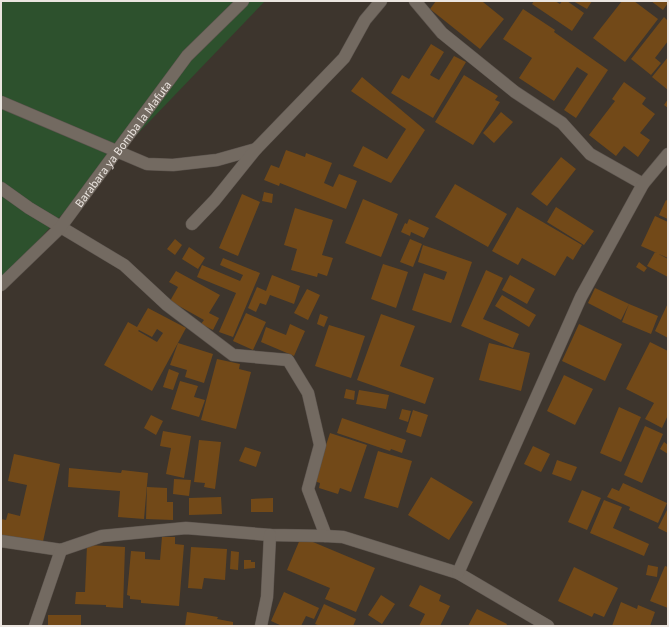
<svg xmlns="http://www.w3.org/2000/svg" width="669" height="627" font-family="'Noto Sans',sans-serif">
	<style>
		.green { fill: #2d512d }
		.building { fill: #724918; fill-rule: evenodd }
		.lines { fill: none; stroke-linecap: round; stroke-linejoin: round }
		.street-casing { stroke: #5c544e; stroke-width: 13 }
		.street { stroke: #736a61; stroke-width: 12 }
		.labels { text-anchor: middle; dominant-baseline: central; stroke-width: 3; stroke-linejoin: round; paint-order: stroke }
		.street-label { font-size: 11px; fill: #ebe5e0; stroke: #3d352d }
	</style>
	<rect width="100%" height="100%" fill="#3d352d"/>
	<path class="green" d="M 1,1 L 265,1 L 100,173 L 1,281 Z"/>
	<path class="building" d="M 436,1 L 484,1 L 483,2 L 504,19 L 480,49 L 430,9 Z
		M 534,1 L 555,1 L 560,4 L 562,1 L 567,1 L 584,13 L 572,31 L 532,4 Z
		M 573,1 L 592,1 L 587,9 Z
		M 622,1 L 634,1 L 658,19 L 625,62 L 593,38 Z
		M 651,1 L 668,1 L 668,3 L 663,10 Z
		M 523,9 L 555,30 L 554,32 L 608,70 L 576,118 L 564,110 L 588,74 L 577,67 L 554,101 L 519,78 L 532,58 L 503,39 Z
		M 664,17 L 668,21 L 668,41 L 655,58 L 661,63 L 651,75 L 631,59 Z
		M 431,44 L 444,52 L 430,75 L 439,80 L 454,56 L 466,62 L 433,118 L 391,93 L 402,75 L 409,79 Z
		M 668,57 L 668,90 L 652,77 Z
		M 464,75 L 498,96 L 495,100 L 500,102 L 473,145 L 435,122 Z
		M 362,77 L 425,130 L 391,183 L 353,166 L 363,146 L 387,159 L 406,129 L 351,91 Z
		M 624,82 L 646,98 L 642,104 L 655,114 L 640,133 L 650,140 L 638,157 L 624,146 L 616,156 L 589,135 L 615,101 L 612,99 Z
		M 668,99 L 668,108 L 664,105 Z
		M 501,112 L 513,122 L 494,143 L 483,133 Z
		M 286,150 L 305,157 L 306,153 L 332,163 L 324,183 L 333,187 L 339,174 L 357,181 L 346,209 L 280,183 L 279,186 L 264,180 L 271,165 L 279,168 Z
		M 561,157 L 576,169 L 547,206 L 531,194 Z
		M 455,184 L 507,214 L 488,247 L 435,217 Z
		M 264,192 L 273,194 L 272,203 L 262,201 Z
		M 242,194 L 260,202 L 238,256 L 219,248 Z
		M 363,199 L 398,214 L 381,257 L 345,243 Z
		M 666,200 L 668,201 L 668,219 L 659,215 Z
		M 517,207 L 582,245 L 573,260 L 567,256 L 555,276 L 522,258 L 518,265 L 492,251 Z
		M 556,207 L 594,231 L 584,245 L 547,222 Z
		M 295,208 L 333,220 L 322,255 L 333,258 L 327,276 L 318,273 L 317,277 L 291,270 L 297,249 L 284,245 Z
		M 655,216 L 668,222 L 668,258 L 641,246 Z
		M 409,219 L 429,228 L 424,238 L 411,232 L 410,236 L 401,232 L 405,223 L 407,224 Z
		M 175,239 L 182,245 L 175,255 L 167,249 Z
		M 410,239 L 422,244 L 413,267 L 400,262 Z
		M 423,245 L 472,262 L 451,323 L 412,310 L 424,273 L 444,280 L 447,272 L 418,262 Z
		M 189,247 L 205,258 L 198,269 L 182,259 Z
		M 655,252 L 668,259 L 668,277 L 647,266 Z
		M 223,258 L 260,273 L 233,337 L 219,332 L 236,293 L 197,277 L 202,265 L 240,281 L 243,275 L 220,265 Z
		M 639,262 L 647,268 L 644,272 L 636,267 Z
		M 383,264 L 408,272 L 396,308 L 371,299 Z
		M 486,270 L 503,278 L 483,319 L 519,334 L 513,348 L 461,326 Z
		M 176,271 L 220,295 L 209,313 L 219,318 L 213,330 L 201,324 L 204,320 L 170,301 L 178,287 L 169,282 Z
		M 272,275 L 300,286 L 294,304 L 270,295 L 266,305 L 260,303 L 256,312 L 248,308 L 257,287 L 266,291 Z
		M 510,275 L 535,289 L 527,304 L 502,290 Z
		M 595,288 L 629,304 L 621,320 L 588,303 Z
		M 307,289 L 320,295 L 308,320 L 294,313 Z
		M 502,295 L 536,315 L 529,327 L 495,306 Z
		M 668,303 L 668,338 L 655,331 Z
		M 629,304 L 658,316 L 651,334 L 622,322 Z
		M 148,308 L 186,328 L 152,391 L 104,365 L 128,322 L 137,327 ZM 157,329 L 163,333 L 157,342 L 138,331 L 139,330 L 152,337 Z
		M 246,313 L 266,322 L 253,350 L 233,341 Z
		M 320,314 L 328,317 L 324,327 L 317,324 Z
		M 381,314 L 415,326 L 400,366 L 434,378 L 425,404 L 357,380 Z
		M 290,324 L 305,331 L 294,356 L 261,342 L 266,327 L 286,335 Z
		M 579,324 L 622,344 L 605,381 L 562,361 Z
		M 329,325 L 365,336 L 351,378 L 315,366 Z
		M 650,342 L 668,351 L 668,415 L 662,428 L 645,419 L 654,403 L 626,389 Z
		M 178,343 L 213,354 L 204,383 L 185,377 L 187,370 L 170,365 Z
		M 489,343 L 530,353 L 521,391 L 479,380 Z
		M 217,359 L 240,364 L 239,369 L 251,372 L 236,429 L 201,420 Z
		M 169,369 L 179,373 L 173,390 L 163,387 Z
		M 564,375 L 593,389 L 575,425 L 547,411 Z
		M 180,381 L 198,386 L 194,397 L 205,400 L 199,417 L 171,409 Z
		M 346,389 L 355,391 L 354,400 L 344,398 Z
		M 359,390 L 389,395 L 386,409 L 356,404 Z
		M 619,407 L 641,417 L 621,462 L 600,453 Z
		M 402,409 L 411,411 L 408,422 L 399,419 Z
		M 413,410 L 428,415 L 421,437 L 406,432 Z
		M 151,415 L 163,421 L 156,435 L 144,428 Z
		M 342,418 L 406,440 L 402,453 L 391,449 L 390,451 L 337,433 Z
		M 645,426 L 663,434 L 642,483 L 624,475 Z
		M 163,431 L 191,436 L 184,478 L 166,474 L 171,448 L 160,446 Z
		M 330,433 L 367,445 L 351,492 L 340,488 L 338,494 L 319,488 L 320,483 L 314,481 Z
		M 199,440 L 221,442 L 215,489 L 204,487 L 205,483 L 194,482 Z
		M 664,442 L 668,445 L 668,454 L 660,449 Z
		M 533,446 L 550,454 L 541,472 L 524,464 Z
		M 245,447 L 261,452 L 256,467 L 239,461 Z
		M 378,451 L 412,461 L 398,508 L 364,498 Z
		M 14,454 L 60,464 L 42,546 L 1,536 L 1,519 L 6,520 L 8,513 L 20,516 L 27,485 L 8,481 Z
		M 557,460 L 577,467 L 571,481 L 552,474 Z
		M 69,468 L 121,473 L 122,470 L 148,473 L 144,519 L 118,517 L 120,491 L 68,487 Z
		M 431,477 L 473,502 L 449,540 L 408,515 Z
		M 174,479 L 191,480 L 189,496 L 173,494 Z
		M 623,483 L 667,503 L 658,523 L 629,510 L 630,507 L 607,497 L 612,488 L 619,491 Z
		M 147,487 L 167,488 L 167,502 L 173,502 L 173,520 L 146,519 Z
		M 582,490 L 601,498 L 587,530 L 568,522 Z
		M 221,497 L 222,514 L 189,515 L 189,498 Z
		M 273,498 L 273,512 L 251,512 L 251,499 Z
		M 604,500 L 622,507 L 613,528 L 649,544 L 644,556 L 590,533 Z
		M 668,508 L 668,533 L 658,528 Z
		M 162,537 L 175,537 L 175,544 L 184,545 L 179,606 L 141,603 L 141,600 L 130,599 L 130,596 L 127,595 L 131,551 L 145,552 L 145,559 L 160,560 Z
		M 301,537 L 375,568 L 356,612 L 325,599 L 330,588 L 287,570 Z
		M 87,545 L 125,547 L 123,608 L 106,607 L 106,605 L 75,604 L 76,592 L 85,592 Z
		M 191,547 L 227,549 L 225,580 L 204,578 L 202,589 L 188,588 Z
		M 231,551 L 239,552 L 238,570 L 230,569 Z
		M 244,560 L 251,560 L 251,562 L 255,562 L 255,568 L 244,569 Z
		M 648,565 L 658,567 L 657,577 L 646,575 Z
		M 665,566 L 668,567 L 668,608 L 650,601 Z
		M 574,567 L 618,588 L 604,617 L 594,613 L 592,617 L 558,601 Z
		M 420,585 L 441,595 L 439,601 L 450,606 L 440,626 L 419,626 L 425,614 L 409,606 Z
		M 284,592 L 319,608 L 314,619 L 306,616 L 301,626 L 282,626 L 271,621 Z
		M 381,595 L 395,604 L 382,624 L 368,615 Z
		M 621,602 L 637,609 L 638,605 L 655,612 L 650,626 L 612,626 Z
		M 324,604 L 356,619 L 353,626 L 320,626 L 315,624 Z
		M 477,609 L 507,624 L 506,626 L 468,626 Z
		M 187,612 L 218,617 L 217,619 L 233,622 L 233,626 L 185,626 Z
		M 48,615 L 81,615 L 81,626 L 48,626 Z"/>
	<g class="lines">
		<g class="street-casing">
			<g id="street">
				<path d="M 415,1 L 442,33 L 515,92 L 562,123 L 590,154 L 643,184"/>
				<path d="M 1,102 L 147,164 L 173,165 L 217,160 L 256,149"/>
				<path d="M 1,188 L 29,208 L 124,265 L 167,305 L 233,355 L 288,360 L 308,393 L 320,445 L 308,489 L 326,536"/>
				<path d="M 192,224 L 215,200 L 256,149 L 344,58 L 365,20 L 381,1"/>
				<path id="s1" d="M 1,285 L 60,228 L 187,56 L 243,1"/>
				<path d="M 1,541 L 61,550 L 102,536 L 186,528 L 270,535 L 326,536 L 343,537 L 458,573 L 548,626"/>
				<path d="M 458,573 L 581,297 L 643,184 L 668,154"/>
				<path d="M 35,626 L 61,550"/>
				<path d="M 261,626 L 267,597 L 270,535"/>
			</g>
		</g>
		<use href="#street" class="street"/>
	</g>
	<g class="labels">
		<g class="street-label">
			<text stroke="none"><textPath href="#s1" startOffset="187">Barabara ya Bomba la Mafuta</textPath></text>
		</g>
	</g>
	<rect width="669" height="627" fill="none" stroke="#ebe5e0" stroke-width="4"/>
</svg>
